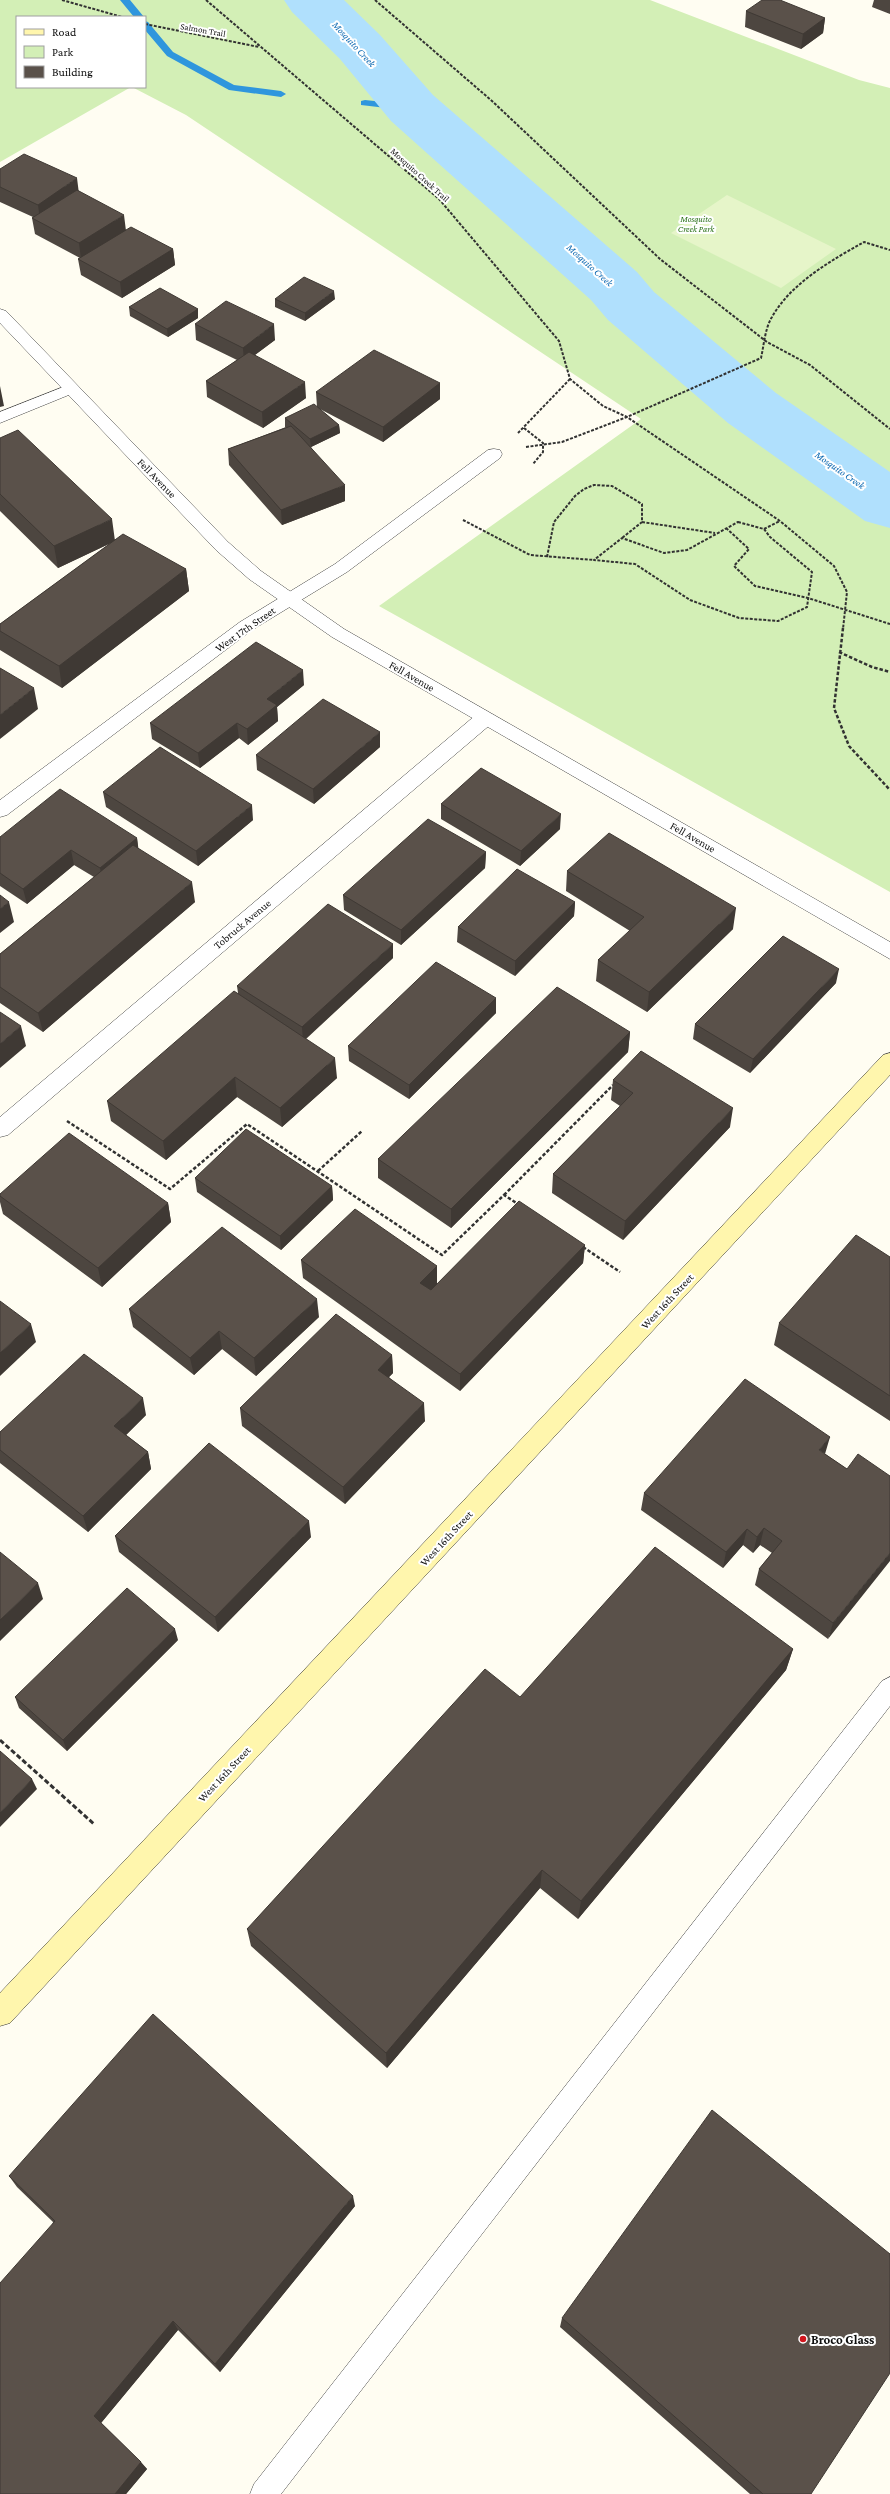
<svg xmlns="http://www.w3.org/2000/svg" width="890" height="2494" font-family="'Crimson Pro',serif">
	<style>
		.green { fill: #d3efb6 }
		.pitch { fill: #e6f5c9 }
		.lines { fill: none; stroke-linecap: round; stroke-linejoin: round }
		.stream { fill: #2f96dd; fill-rule: evenodd }
		.river { fill: #b0e0fd; fill-rule: evenodd }
		.service-casing { stroke: #434343; stroke-width: 1 }
		.minor-casing { stroke: #434343; stroke-width: 1 }
		.tertiary-casing { stroke: #434343; stroke-width: 1 }
		.secondary-casing { stroke: #323232; stroke-width: 1 }
		.path-far2 { stroke: #323232; stroke-width: 2; stroke-dasharray: 3 1.5; stroke-linecap: butt }
		.path-far1 { stroke: #323232; stroke-width: 2.5; stroke-dasharray: 3.5 2; stroke-linecap: butt }
		.path { stroke: #323232; stroke-width: 3; stroke-dasharray: 5 2.5; stroke-linecap: butt }
		.service { fill: #fff; fill-rule: evenodd }
		.minor { fill: #fff; fill-rule: evenodd }
		.tertiary { fill: #fff; fill-rule: evenodd }
		.secondary { fill: #fff6ad; fill-rule: evenodd }
		.wall { fill: #4d4640 }
		.shaded-wall { fill: #3f3934 }
		.building { fill: #5a514a; stroke: #3f3934 }
		.poi-dot { fill: #d1161e; stroke: #fff; stroke-width: 1.5 }
		.labels { text-anchor: middle; dominant-baseline: central; stroke-width: 4; stroke-linejoin: round; paint-order: stroke }
		.far-street-label { font-size: 9px; fill: #101010; stroke: #fff }
		.far-park-label { font-size: 9px; font-style: italic; fill: #297017; stroke: #fff }
		.far-water-label { font-size: 10px; font-style: italic; fill: #0967b1; stroke: #fff }
		.street-label { font-size: 11px; fill: #101010; stroke: #fff }
		.near-poi-label { font-size: 13px; font-weight: bold; fill: #101010; stroke: #fff; text-anchor: start }
	</style>
	<rect width="100%" height="100%" fill="#fffdf2"/>
	<path class="green" d="M 0,0 L 650,0 L 859,80 L 890,88 L 890,892 L 379,606 L 641,419 L 186,115 L 132,87 L 145,87 L 145,17 L 17,17 L 17,87 L 131,87 L 0,162 Z"/>
	<path class="pitch" d="M 727,195 L 836,249 L 781,288 L 671,233 Z"/>
	<g class="lines">
		<path class="stream" d="M 120,0 L 130,0 L 144,17 L 134,17 Z
			M 145,21 L 148,22 L 173,52 L 234,85 L 281,91 L 286,94 L 281,97 L 229,90 L 167,56 L 145,30 Z
			M 365,100 L 412,105 L 417,108 L 412,111 L 361,105 L 361,101 Z"/>
		<path class="river" d="M 284,0 L 344,0 L 380,35 L 433,95 L 637,272 L 654,292 L 776,393 L 890,472 L 890,528 L 865,521 L 728,423 L 608,320 L 591,300 L 391,121 L 340,59 L 292,12 Z"/>
		<g class="service-casing">
			<path id="service" d="M 71,384 L 78,389 L 76,392 L 0,423 L 0,412 Z
				M 890,1677 L 890,1706 L 281,2494 L 250,2494 L 254,2484 L 882,1681 Z"/>
		</g>
		<g class="minor-casing">
			<path id="minor" d="M 494,449 L 500,450 L 502,454 L 500,458 L 347,572 L 252,630 L 7,815 L 0,817 L 0,800 L 240,622 L 335,564 L 488,450 Z
				M 484,713 L 491,714 L 493,719 L 491,724 L 8,1135 L 0,1137 L 0,1117 L 477,714 Z"/>
		</g>
		<g class="tertiary-casing">
			<path id="tertiary" d="M 0,309 L 6,311 L 228,542 L 261,571 L 344,629 L 890,942 L 890,959 L 332,637 L 249,579 L 216,550 L 0,323 Z"/>
		</g>
		<g class="secondary-casing">
			<path id="secondary" d="M 890,1053 L 890,1075 L 10,2023 L 0,2026 L 0,1993 L 883,1055 Z"/>
		</g>
		<path class="path-far2" d="M 62,0 L 122,17
			M 206,0 L 439,199 L 559,341 L 570,379 L 603,406 L 627,417 L 780,521 L 834,566 L 847,592 L 843,629
			M 375,0 L 492,101 L 660,259 L 767,342 L 810,365 L 890,429
			M 145,24 L 259,47
			M 524,428 L 543,443 L 543,452 L 533,464
			M 518,433 L 570,379
			M 526,447 L 562,442 L 627,417 L 761,358 C 764,345 765,328 772,317 C 791,283 832,260 864,242 L 890,250
			M 463,520 L 530,555 L 594,560
			M 642,522 L 715,533
			M 738,522 L 764,529 L 770,537 L 812,572 L 807,607 L 778,621 L 739,618 L 690,600 L 635,564 L 594,560 L 622,538 L 664,553 L 687,550 Z
			M 726,528 L 749,549 L 734,566 L 755,586 L 808,598 L 890,624
			M 764,529 L 780,521
			M 547,557 L 554,522 L 575,496 L 584,489 L 594,485 L 612,486 L 642,504 L 642,522 L 622,538"/>
		<path class="path-far1" d="M 843,628 L 834,708 L 849,746 L 890,790
			M 839,652 L 872,667 L 890,672
			M 67,1121 L 170,1189 L 247,1124 L 442,1255 L 504,1195 L 518,1204
			M 318,1171 L 362,1131
			M 504,1195 L 613,1085
			M 583,1247 L 620,1272"/>
		<path class="path" d="M 0,1740 L 94,1824"/>
		<use href="#service" class="service"/>
		<use href="#minor" class="minor"/>
		<use href="#tertiary" class="tertiary"/>
		<use href="#secondary" class="secondary"/>
	</g>
	<path class="wall" d="M 874,0 L 890,0 L 890,14 L 872,7 Z
		M 746,11 L 825,18 L 823,33 L 801,49 L 745,27 Z
		M 0,169 L 79,191 L 126,230 L 173,249 L 175,265 L 122,298 L 81,275 L 78,259 L 80,258 L 35,234 L 32,218 L 33,217 L 0,202 Z
		M 275,299 L 335,299 L 305,321 L 275,307 Z
		M 129,307 L 198,309 L 198,318 L 168,337 L 130,316 Z
		M 195,324 L 275,340 L 255,355 L 306,398 L 263,428 L 207,397 L 206,381 L 237,360 L 196,340 Z
		M 440,383 L 440,399 L 383,442 L 318,408 L 339,425 L 340,433 L 311,447 L 345,501 L 282,525 L 229,465 L 228,449 L 286,427 L 285,427 L 285,418 L 317,407 L 316,392 Z
		M 0,438 L 115,540 L 186,569 L 189,591 L 62,688 L 0,650 L 0,624 L 111,543 L 58,568 L 0,511 Z
		M 304,685 L 277,707 L 278,721 L 248,745 L 239,738 L 200,768 L 152,739 L 150,723 Z
		M 380,747 L 314,804 L 257,770 L 256,755 Z
		M 103,792 L 253,820 L 198,866 L 106,807 Z
		M 441,804 L 560,829 L 520,866 L 441,819 Z
		M 0,837 L 137,838 L 138,848 L 195,902 L 43,1032 L 0,1003 L 0,954 L 94,877 L 74,865 L 27,904 L 0,886 Z
		M 486,852 L 485,868 L 401,945 L 344,910 L 343,895 Z
		M 567,871 L 733,929 L 647,1012 L 596,981 L 598,960 L 630,931 L 566,891 Z
		M 575,902 L 574,916 L 515,976 L 457,942 L 458,927 Z
		M 393,958 L 306,1039 L 337,1078 L 282,1127 L 237,1097 L 166,1160 L 111,1121 L 107,1101 L 238,993 L 237,986 Z
		M 836,983 L 750,1073 L 693,1039 L 695,1024 Z
		M 496,998 L 496,1013 L 409,1099 L 349,1061 L 348,1046 Z
		M 630,1032 L 628,1052 L 451,1228 L 378,1178 L 378,1159 Z
		M 613,1080 L 730,1127 L 623,1240 L 552,1193 L 553,1174 L 620,1106 L 611,1100 Z
		M 195,1178 L 332,1186 L 333,1200 L 281,1250 L 197,1192 Z
		M 0,1194 L 168,1203 L 171,1222 L 102,1287 L 3,1214 L 0,1202 Z
		M 585,1245 L 583,1263 L 460,1391 L 303,1278 L 301,1260 L 437,1266 L 437,1284 Z
		M 890,1257 L 890,1421 L 774,1345 L 779,1323 Z
		M 129,1309 L 319,1317 L 256,1376 L 222,1349 L 194,1375 L 133,1327 Z
		M 392,1355 L 393,1373 L 389,1377 L 425,1421 L 345,1504 L 242,1426 L 240,1408 Z
		M 146,1415 L 126,1435 L 148,1452 L 151,1469 L 88,1532 L 0,1463 L 0,1432 Z
		M 825,1454 L 847,1469 L 890,1476 L 828,1639 L 755,1585 L 759,1569 L 772,1553 L 760,1545 L 753,1553 L 743,1545 L 723,1568 L 641,1510 L 644,1493 Z
		M 115,1536 L 311,1537 L 218,1632 L 119,1552 Z
		M 178,1640 L 67,1751 L 19,1708 L 15,1697 Z
		M 793,1649 L 786,1670 L 578,1919 L 540,1888 L 387,2068 L 251,1946 L 247,1929 L 520,1697 Z
		M 9,2176 L 355,2206 L 220,2372 L 178,2330 L 101,2423 L 147,2469 L 126,2494 L 0,2494 L 53,2222 L 17,2187 Z
		M 562,2318 L 811,2494 L 750,2494 L 560,2327 Z"/>
	<path class="shaded-wall" d="M 825,18 L 823,33 L 801,49 L 803,34 Z
		M 77,178 L 79,194 L 40,220 L 38,205 Z
		M 124,215 L 126,231 L 81,259 L 79,243 Z
		M 173,249 L 175,265 L 122,298 L 120,282 Z
		M 334,291 L 335,299 L 305,321 L 305,313 Z
		M 198,309 L 198,318 L 168,337 L 167,329 Z
		M 274,324 L 275,340 L 244,363 L 243,348 Z
		M 305,382 L 306,398 L 263,428 L 262,412 Z
		M 440,383 L 440,399 L 383,442 L 383,427 Z
		M 0,386 L 4,406 L 0,407 Z
		M 339,425 L 340,433 L 311,447 L 310,439 Z
		M 345,485 L 345,501 L 282,525 L 281,510 Z
		M 112,519 L 115,541 L 58,568 L 54,546 Z
		M 186,569 L 189,591 L 62,688 L 59,666 Z
		M 303,670 L 304,685 L 277,707 L 278,721 L 248,745 L 247,729 L 267,699 Z
		M 34,688 L 38,709 L 0,739 L 0,715 Z
		M 237,723 L 239,738 L 200,768 L 198,753 Z
		M 380,732 L 380,747 L 314,804 L 313,789 Z
		M 252,805 L 253,820 L 198,866 L 196,851 Z
		M 561,814 L 560,829 L 520,866 L 521,851 Z
		M 137,838 L 139,853 L 103,883 L 100,868 Z
		M 71,850 L 74,865 L 27,904 L 23,889 Z
		M 486,852 L 485,868 L 401,945 L 401,930 Z
		M 192,882 L 195,902 L 43,1032 L 38,1013 Z
		M 9,902 L 14,922 L 0,933 L 0,909 Z
		M 575,902 L 574,916 L 515,976 L 515,961 Z
		M 736,908 L 733,929 L 647,1012 L 649,992 Z
		M 393,944 L 393,958 L 303,1041 L 302,1027 Z
		M 839,969 L 836,983 L 750,1073 L 753,1059 Z
		M 496,998 L 496,1013 L 409,1099 L 409,1085 Z
		M 21,1026 L 26,1046 L 0,1068 L 0,1044 Z
		M 630,1032 L 628,1052 L 451,1228 L 451,1209 Z
		M 335,1058 L 337,1078 L 282,1127 L 280,1108 Z
		M 235,1077 L 237,1097 L 166,1160 L 163,1141 Z
		M 733,1108 L 730,1127 L 623,1240 L 625,1221 Z
		M 332,1186 L 333,1200 L 281,1250 L 280,1236 Z
		M 168,1203 L 171,1222 L 102,1287 L 98,1268 Z
		M 585,1245 L 583,1263 L 460,1391 L 460,1374 Z
		M 437,1266 L 437,1284 L 420,1301 L 420,1283 Z
		M 317,1299 L 319,1317 L 256,1376 L 254,1358 Z
		M 31,1324 L 36,1342 L 0,1376 L 0,1353 Z
		M 219,1331 L 222,1349 L 194,1375 L 190,1358 Z
		M 392,1355 L 393,1373 L 379,1387 L 378,1370 Z
		M 143,1398 L 146,1415 L 118,1443 L 114,1426 Z
		M 424,1403 L 425,1421 L 345,1504 L 343,1487 Z
		M 830,1437 L 825,1454 L 819,1450 Z
		M 148,1452 L 151,1469 L 88,1532 L 83,1516 Z
		M 309,1521 L 311,1537 L 218,1632 L 215,1617 Z
		M 764,1528 L 760,1545 L 753,1553 L 757,1537 Z
		M 747,1529 L 743,1545 L 723,1568 L 726,1552 Z
		M 890,1553 L 890,1561 L 828,1639 L 833,1623 Z
		M 38,1583 L 43,1599 L 0,1641 L 0,1620 Z
		M 175,1629 L 178,1640 L 67,1751 L 63,1740 Z
		M 793,1649 L 786,1670 L 578,1919 L 581,1901 Z
		M 32,1779 L 37,1789 L 0,1827 L 0,1813 Z
		M 542,1870 L 540,1888 L 387,2068 L 386,2053 Z
		M 353,2196 L 355,2206 L 220,2372 L 215,2364 Z
		M 173,2321 L 178,2330 L 101,2423 L 94,2416 Z
		M 141,2462 L 147,2469 L 126,2494 L 115,2494 Z"/>
	<path class="building" d="M 762,0 L 780,0 L 825,18 L 803,34 L 746,11 Z
		M 24,154 L 77,178 L 38,205 L 0,187 L 0,169 Z
		M 77,190 L 124,215 L 79,243 L 32,218 Z
		M 131,227 L 173,249 L 120,282 L 78,259 Z
		M 304,277 L 334,291 L 305,313 L 275,299 Z
		M 160,288 L 198,309 L 167,329 L 129,307 Z
		M 226,301 L 274,324 L 243,348 L 195,324 Z
		M 374,350 L 440,383 L 383,427 L 316,392 Z
		M 249,352 L 305,382 L 262,412 L 206,381 Z
		M 314,404 L 339,425 L 310,439 L 285,418 Z
		M 291,426 L 345,485 L 281,510 L 228,449 Z
		M 18,430 L 112,519 L 54,546 L 0,494 L 0,438 Z
		M 123,534 L 186,569 L 59,666 L 0,631 L 0,624 Z
		M 256,642 L 303,670 L 267,699 L 277,705 L 247,729 L 237,723 L 198,753 L 150,723 Z
		M 0,668 L 34,688 L 0,715 Z
		M 323,699 L 380,732 L 313,789 L 256,755 Z
		M 160,747 L 252,805 L 196,851 L 103,792 Z
		M 481,768 L 561,814 L 521,851 L 441,804 Z
		M 60,789 L 137,838 L 100,868 L 71,850 L 23,889 L 0,873 L 0,837 Z
		M 428,819 L 486,852 L 401,930 L 343,895 Z
		M 609,833 L 736,908 L 649,992 L 598,960 L 644,917 L 567,871 Z
		M 133,845 L 192,882 L 38,1013 L 0,987 L 0,954 Z
		M 517,869 L 575,902 L 515,961 L 458,927 Z
		M 0,895 L 9,902 L 0,909 Z
		M 328,904 L 393,944 L 302,1027 L 237,986 Z
		M 783,936 L 839,969 L 753,1059 L 695,1024 Z
		M 436,962 L 496,998 L 409,1085 L 348,1046 Z
		M 557,987 L 630,1032 L 451,1209 L 378,1159 Z
		M 234,991 L 335,1058 L 280,1108 L 235,1077 L 163,1141 L 107,1101 Z
		M 0,1012 L 21,1026 L 0,1044 Z
		M 641,1051 L 733,1108 L 625,1221 L 553,1174 L 633,1093 L 613,1080 Z
		M 246,1129 L 332,1186 L 280,1236 L 195,1178 Z
		M 69,1133 L 168,1203 L 98,1268 L 0,1196 L 0,1194 Z
		M 519,1201 L 585,1245 L 460,1374 L 301,1260 L 355,1209 L 437,1266 L 420,1283 L 431,1290 Z
		M 222,1227 L 317,1299 L 254,1358 L 219,1331 L 190,1358 L 129,1309 Z
		M 856,1235 L 890,1257 L 890,1396 L 779,1323 Z
		M 0,1301 L 31,1324 L 0,1353 Z
		M 336,1314 L 392,1355 L 378,1370 L 424,1403 L 343,1487 L 240,1408 Z
		M 84,1354 L 143,1398 L 114,1426 L 148,1452 L 83,1516 L 0,1450 L 0,1432 Z
		M 745,1379 L 830,1437 L 819,1450 L 847,1469 L 858,1454 L 890,1476 L 890,1553 L 833,1623 L 759,1569 L 782,1541 L 764,1528 L 757,1537 L 747,1529 L 726,1552 L 644,1493 Z
		M 209,1443 L 309,1521 L 215,1617 L 115,1536 Z
		M 655,1547 L 793,1649 L 581,1901 L 542,1870 L 386,2053 L 247,1929 L 485,1669 L 520,1697 Z
		M 0,1552 L 38,1583 L 0,1620 Z
		M 127,1588 L 175,1629 L 63,1740 L 15,1697 Z
		M 0,1751 L 32,1779 L 0,1813 Z
		M 153,2014 L 353,2196 L 215,2364 L 173,2321 L 94,2416 L 141,2462 L 115,2494 L 0,2494 L 0,2283 L 55,2221 L 9,2176 Z
		M 712,2110 L 890,2254 L 890,2373 L 811,2494 L 763,2494 L 562,2318 Z"/>
	<circle class="poi-dot" cx="803" cy="2339" r="4"/>
	<g class="labels">
		<g class="far-street-label">
			<text transform="translate(203 30) rotate(10)">Salmon Trail</text>
			<text transform="translate(420 175) rotate(42)">Mosquito Creek Trail</text>
		</g>
		<g class="far-park-label">
			<text x="696" y="219">Mosquito<tspan x="696" dy="10">Creek Park</tspan></text>
		</g>
		<g class="far-water-label">
			<text transform="translate(354 44) rotate(47)">Mosquito Creek</text>
			<text transform="translate(590 265) rotate(42)">Mosquito Creek</text>
			<text transform="translate(840 470) rotate(35)">Mosquito Creek</text>
		</g>
		<g class="street-label">
			<text transform="translate(157 478) rotate(46)">Fell Avenue</text>
			<text transform="translate(245 629) rotate(-35)">West 17th Street</text>
			<text transform="translate(412 676) rotate(30)">Fell Avenue</text>
			<text transform="translate(693 837) rotate(30)">Fell Avenue</text>
			<text transform="translate(242 924) rotate(-40)">Tobruck Avenue</text>
			<text transform="translate(667 1301) rotate(-47)">West 16th Street</text>
			<text transform="translate(446 1538) rotate(-47)">West 16th Street</text>
			<text transform="translate(224 1774) rotate(-47)">West 16th Street</text>
		</g>
		<g class="near-poi-label">
			<text x="811" y="2339">Broco Glass</text>
		</g>
	</g>
	<rect x="16" y="16" width="130" height="72" fill="#ffffff" stroke="#9f9f9f"/>
	<rect x="24" y="29" width="20" height="6" fill="#fff6ad" stroke="#9f9f9f"/>
	<text x="52" y="36" font-size="12" fill="#101010">Road</text>
	<rect x="24" y="46" width="20" height="12" fill="#d3efb6" stroke="#9f9f9f"/>
	<text x="52" y="56" font-size="12" fill="#101010">Park</text>
	<rect x="24" y="66" width="20" height="12" fill="#5a514a" stroke="#9f9f9f"/>
	<text x="52" y="76" font-size="12" fill="#101010">Building</text>
</svg>
